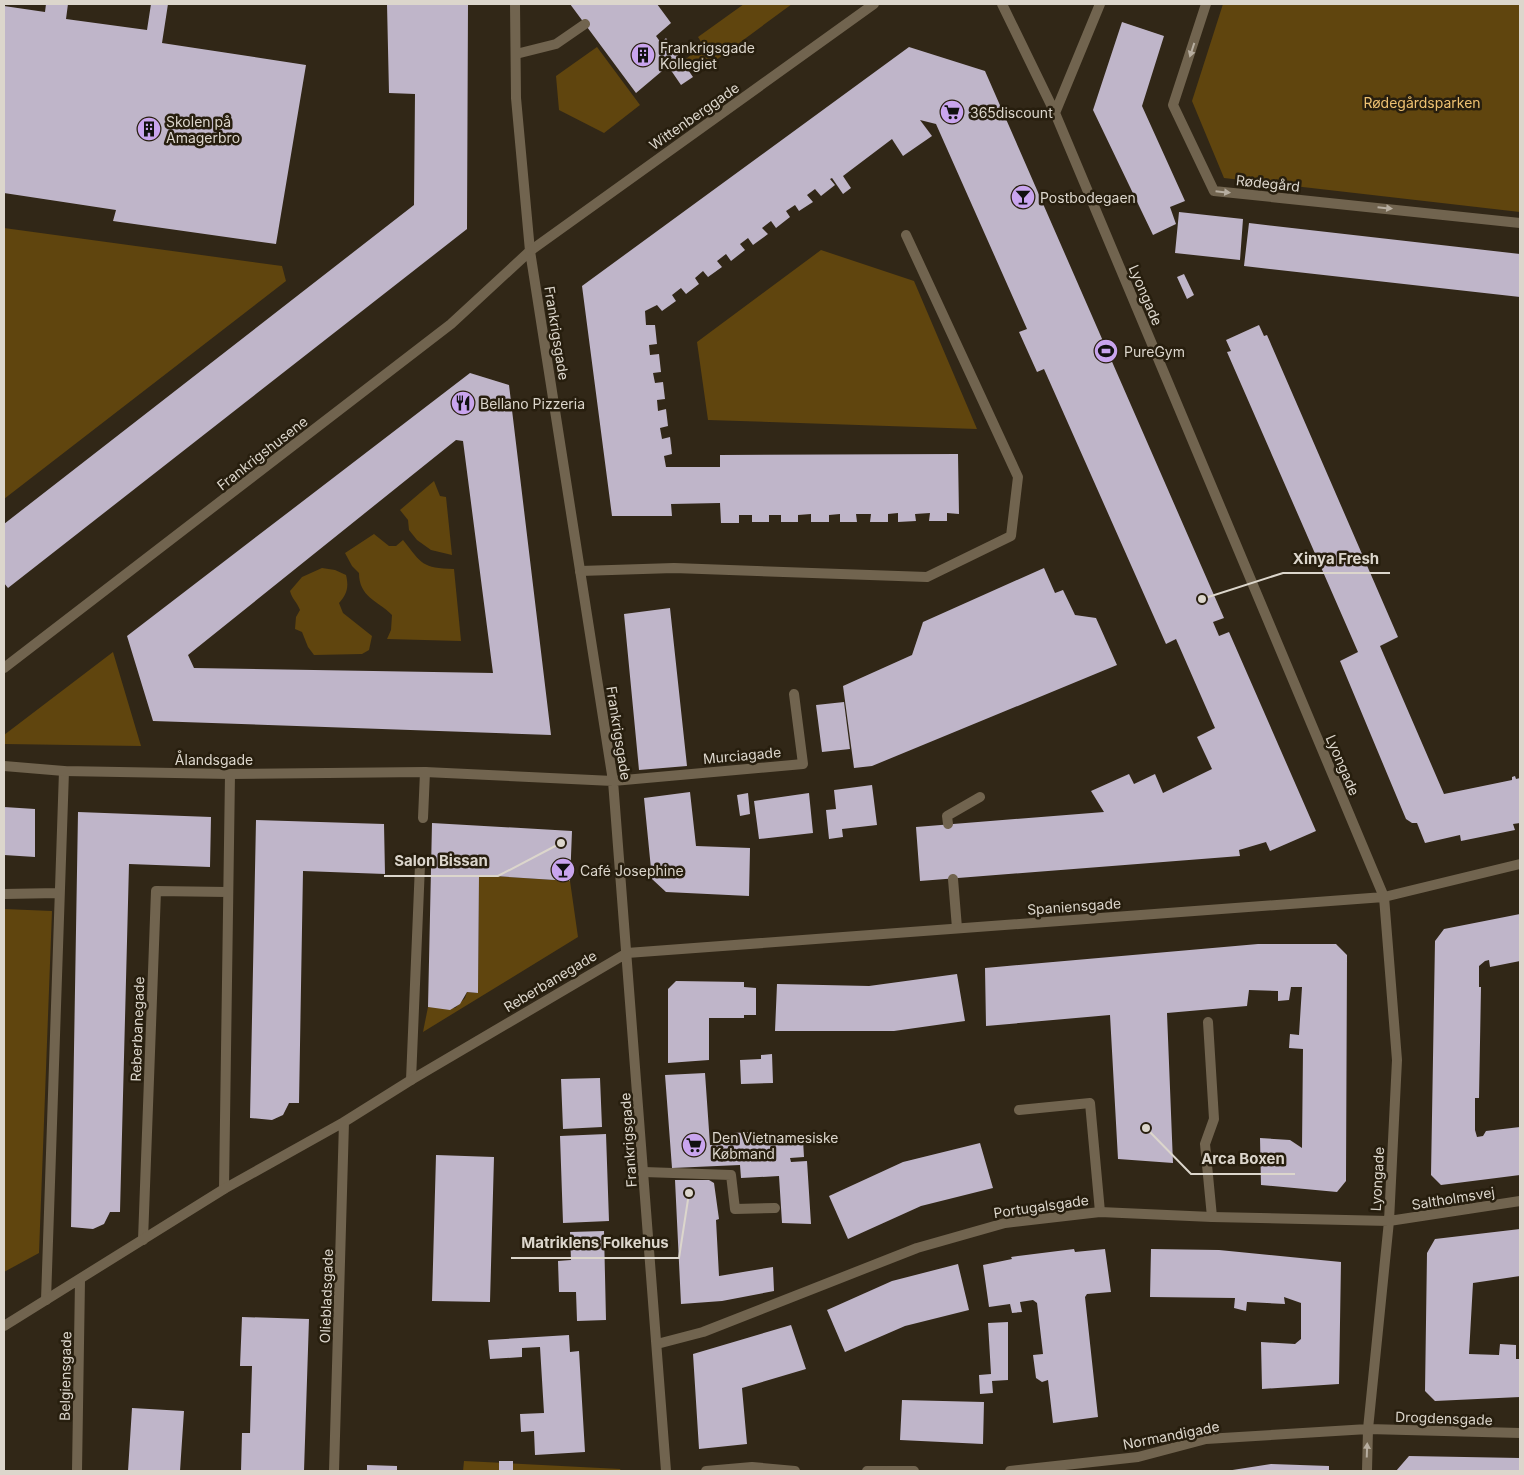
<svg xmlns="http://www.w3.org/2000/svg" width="1524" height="1475" font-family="Inter,sans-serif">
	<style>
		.green { fill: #60450e }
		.building { fill: #bfb5c9; fill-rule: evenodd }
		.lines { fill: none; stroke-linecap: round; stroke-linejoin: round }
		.service { stroke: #71644f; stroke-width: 10 }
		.pedestrian { stroke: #71644f; stroke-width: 10 }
		.minor { stroke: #71644f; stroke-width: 10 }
		.tertiary { stroke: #71644f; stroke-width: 10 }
		.oneway { fill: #b7aea0 }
		.labels { text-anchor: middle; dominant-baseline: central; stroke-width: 5; stroke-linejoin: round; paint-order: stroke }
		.poi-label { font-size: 14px; fill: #dcd6cc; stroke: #271e0e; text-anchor: start }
		.park-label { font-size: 14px; fill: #edc071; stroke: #271e0e }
		.street-label { font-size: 14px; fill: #dcd6cc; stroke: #271e0e }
		.leader { fill: none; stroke: #dcd6cc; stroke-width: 2 }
		.callout-dot { fill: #dcd6cc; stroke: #271e0e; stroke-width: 2 }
		.callout-label { font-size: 15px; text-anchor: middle; font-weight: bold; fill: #dcd6cc; stroke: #271e0e; stroke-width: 5; stroke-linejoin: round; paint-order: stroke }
	</style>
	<rect width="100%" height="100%" fill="#312717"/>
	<path class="green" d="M 744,4 L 792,4 L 697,74 L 686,59 L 703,45 L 698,37 Z
		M 1223,4 L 1520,4 L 1520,212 L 1224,178 L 1192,101 Z
		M 597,47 L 640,105 L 604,133 L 559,110 L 556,76 Z
		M 4,228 L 282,266 L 286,281 L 4,499 Z
		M 821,250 L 914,281 L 977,429 L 708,420 L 697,342 Z
		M 434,481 L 440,496 L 446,497 L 452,555 L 431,550 L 417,540 L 409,530 L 408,520 L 400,510 Z
		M 374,534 L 389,546 L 396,546 L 403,540 C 422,564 422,568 454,569 L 461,641 L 387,639 L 391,630 L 392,615 C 377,600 359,597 359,573 L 352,566 L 345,553 Z
		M 322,568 L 335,570 L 346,575 C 349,587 347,594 339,603 L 343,613 L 372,636 L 369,650 L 362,654 L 314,655 L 308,647 L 302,632 L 295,629 L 296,617 L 300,610 C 297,602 292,599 290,591 L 302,577 Z
		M 113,652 L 141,746 L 4,744 L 4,735 Z
		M 479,875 L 570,881 L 578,937 L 423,1032 L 428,1007 L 455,1008 L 465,998 L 467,992 L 478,993 Z
		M 4,909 L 52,911 L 39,1253 L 4,1272 Z
		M 464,1461 L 620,1469 L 621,1471 L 463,1471 Z"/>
	<path class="building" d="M 46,4 L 68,4 L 66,19 L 147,30 L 151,4 L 168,4 L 162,43 L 306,65 L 276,244 L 113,221 L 116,210 L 4,193 L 4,6 L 45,12 Z
		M 387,4 L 468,4 L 467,229 L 8,588 L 4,583 L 4,524 L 414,205 L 415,94 L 389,93 Z
		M 570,4 L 657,4 L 671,23 L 656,36 L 661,43 L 666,38 L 693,77 L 681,85 L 668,66 L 636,93 Z
		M 1122,22 L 1164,36 L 1142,106 L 1185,201 L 1170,207 L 1176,224 L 1153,235 L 1093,110 Z
		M 909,47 L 985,71 L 1224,618 L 1213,622 L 1219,636 L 1229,632 L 1316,831 L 1270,851 L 1266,842 L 1239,850 L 1240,856 L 920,881 L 916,827 L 1104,812 L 1091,791 L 1129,774 L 1134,784 L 1155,774 L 1163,793 L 1212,769 L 1197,737 L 1215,728 L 1176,639 L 1166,644 L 1044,369 L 1037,372 L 1019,332 L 1027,329 L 936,124 L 920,120 L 932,136 L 903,156 L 892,139 L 843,176 L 851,188 L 843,194 L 832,178 L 830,179 L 835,185 L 821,196 L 815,189 L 807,195 L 813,202 L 799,211 L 795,205 L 786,211 L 790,217 L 776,228 L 771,221 L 762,228 L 768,234 L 753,245 L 748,238 L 740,244 L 745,250 L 731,261 L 726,254 L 717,261 L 722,267 L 708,277 L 703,271 L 695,278 L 699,284 L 686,294 L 681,288 L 672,295 L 676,301 L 662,311 L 657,305 L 645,311 L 646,325 L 655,325 L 657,344 L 649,345 L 650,355 L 659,354 L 661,372 L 653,373 L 655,383 L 663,382 L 665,399 L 657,400 L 658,411 L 666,409 L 668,426 L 660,428 L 662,439 L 670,437 L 672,454 L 664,456 L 666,467 L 720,467 L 720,455 L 958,454 L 959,514 L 947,513 L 947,521 L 929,521 L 930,513 L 915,514 L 916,521 L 898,522 L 898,513 L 888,514 L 888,522 L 870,522 L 871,514 L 856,514 L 857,522 L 840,522 L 840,514 L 829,515 L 829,522 L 811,522 L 811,514 L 798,515 L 798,522 L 781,522 L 781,515 L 769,515 L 769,522 L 752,522 L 752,515 L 739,515 L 739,523 L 721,523 L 720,503 L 671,504 L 672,516 L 612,516 L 582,286 Z
		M 1179,212 L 1243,219 L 1240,260 L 1175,253 Z
		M 1249,223 L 1520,254 L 1520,297 L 1244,266 Z
		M 1184,274 L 1194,295 L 1187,299 L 1177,277 Z
		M 1259,325 L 1264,336 L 1267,335 L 1398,637 L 1380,646 L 1444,794 L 1512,780 L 1512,777 L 1515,776 L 1516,779 L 1520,778 L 1520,823 L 1513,824 L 1515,830 L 1461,841 L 1460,835 L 1425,843 L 1417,823 L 1412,823 L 1406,819 L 1340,661 L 1358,652 L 1227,352 L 1231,351 L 1226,340 Z
		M 470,373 L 509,385 L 551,735 L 153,721 L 127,636 ZM 456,440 L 463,441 L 493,673 L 194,668 L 188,655 Z
		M 1044,568 L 1055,593 L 1063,590 L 1075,615 L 1096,618 L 1117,665 L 872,766 L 854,768 L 843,686 L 912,655 L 923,622 Z
		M 670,608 L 687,766 L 639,770 L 624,614 Z
		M 844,702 L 850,749 L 822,752 L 816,705 Z
		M 872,785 L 877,825 L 842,829 L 843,837 L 829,839 L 826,810 L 836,809 L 834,790 Z
		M 690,792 L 696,846 L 750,848 L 749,896 L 666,892 L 652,879 L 644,798 Z
		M 748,793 L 750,814 L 740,816 L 737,795 Z
		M 809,793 L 813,833 L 759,839 L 754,801 Z
		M 4,807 L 35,809 L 35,857 L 4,855 Z
		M 78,812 L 211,817 L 210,867 L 129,864 L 120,1212 L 110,1212 L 104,1224 L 93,1229 L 71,1227 Z
		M 256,820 L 384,824 L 385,874 L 303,871 L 299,1103 L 289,1103 L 283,1115 L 272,1120 L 250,1118 Z
		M 432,823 L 572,831 L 570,881 L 479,875 L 478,993 L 467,992 L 460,1004 L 450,1010 L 428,1007 Z
		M 1520,914 L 1520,961 L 1490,967 L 1489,960 L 1485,961 L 1479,966 L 1479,987 L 1481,987 L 1479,1098 L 1475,1098 L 1475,1130 L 1477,1137 L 1483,1136 L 1486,1131 L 1520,1127 L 1520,1175 L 1441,1185 L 1431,1175 L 1435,941 L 1444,929 Z
		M 1258,944 L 1336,944 L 1347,955 L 1346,1181 L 1337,1192 L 1261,1185 L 1260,1138 L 1290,1140 L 1302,1148 L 1303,1049 L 1289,1048 L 1290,1034 L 1299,1035 L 1302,987 L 1291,987 L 1289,1000 L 1278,1001 L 1278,991 L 1249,990 L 1247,1006 L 1167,1013 L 1173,1163 L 1118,1159 L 1110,1015 L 986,1026 L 985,968 Z
		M 957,974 L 965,1021 L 894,1031 L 775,1031 L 777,984 L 869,986 Z
		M 676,981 L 744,982 L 744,987 L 756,988 L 756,1015 L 744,1015 L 744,1018 L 709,1018 L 709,1060 L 668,1063 L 668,989 Z
		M 772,1054 L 773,1083 L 741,1084 L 740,1060 L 761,1059 L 761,1055 Z
		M 705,1073 L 710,1145 L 733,1143 L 733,1133 L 753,1132 L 753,1142 L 803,1140 L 804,1157 L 790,1158 L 791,1162 L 807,1161 L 811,1224 L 782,1223 L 779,1176 L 741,1178 L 740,1165 L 672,1168 L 665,1075 Z
		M 600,1078 L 602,1127 L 563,1129 L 561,1079 Z
		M 606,1134 L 609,1221 L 563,1223 L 560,1136 Z
		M 980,1143 L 993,1188 L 921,1206 L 848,1239 L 829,1196 L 903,1162 Z
		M 436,1155 L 494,1157 L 490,1302 L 432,1301 Z
		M 675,1180 L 709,1180 L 714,1183 L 719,1219 L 716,1220 L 719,1276 L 773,1267 L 774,1291 L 722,1301 L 681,1304 Z
		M 1520,1229 L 1520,1276 L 1473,1283 L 1469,1354 L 1499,1355 L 1500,1344 L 1516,1345 L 1516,1359 L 1520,1359 L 1520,1397 L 1435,1401 L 1425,1391 L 1427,1253 L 1435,1239 Z
		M 604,1231 L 606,1320 L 577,1321 L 576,1292 L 559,1292 L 558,1261 L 571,1260 L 570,1232 Z
		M 1074,1249 L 1075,1252 L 1105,1249 L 1111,1292 L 1087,1294 L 1085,1297 L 1098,1417 L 1053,1423 L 1048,1380 L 1042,1382 L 1036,1378 L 1033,1355 L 1043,1354 L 1037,1303 L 1033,1300 L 1020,1302 L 1022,1312 L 1012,1313 L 1010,1304 L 989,1307 L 983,1265 L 1012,1259 L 1011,1257 Z
		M 1151,1249 L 1219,1250 L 1341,1262 L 1339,1384 L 1262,1389 L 1261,1342 L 1295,1344 L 1301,1339 L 1301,1303 L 1284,1297 L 1285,1304 L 1247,1302 L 1246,1311 L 1234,1308 L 1235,1298 L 1150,1297 Z
		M 958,1264 L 969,1310 L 905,1326 L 845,1352 L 827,1310 L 892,1281 Z
		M 242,1317 L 309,1319 L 304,1471 L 241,1471 L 242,1433 L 250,1433 L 252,1366 L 240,1366 Z
		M 1008,1322 L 1008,1380 L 992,1381 L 993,1393 L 980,1394 L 979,1375 L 991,1374 L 988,1323 Z
		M 791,1325 L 806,1369 L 742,1388 L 747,1444 L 699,1449 L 693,1354 Z
		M 569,1335 L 570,1352 L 579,1351 L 585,1452 L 535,1455 L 534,1431 L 521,1432 L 520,1414 L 544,1413 L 540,1347 L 522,1348 L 522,1357 L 490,1359 L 488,1340 Z
		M 902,1400 L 984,1402 L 983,1444 L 900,1440 Z
		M 132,1408 L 184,1411 L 180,1471 L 128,1471 Z
		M 1409,1456 L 1520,1458 L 1520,1471 L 1396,1471 Z
		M 499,1461 L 513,1461 L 513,1471 L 499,1471 Z
		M 1271,1464 L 1329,1466 L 1329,1471 L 1226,1471 Z
		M 367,1465 L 397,1466 L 397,1471 L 367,1471 Z"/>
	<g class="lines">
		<path class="service" d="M 516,54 L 556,44 L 585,24
			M 580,571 L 674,568 L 927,577 L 1011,536 L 1018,477 L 906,235
			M 423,818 L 425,772
			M 948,824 L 947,816 L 980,797
			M 953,879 L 957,928
			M 4,894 L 59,893
			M 1208,1022 L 1214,1119 L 1205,1144 L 1212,1217
			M 411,1080 L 420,865
			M 1019,1110 L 1090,1103 L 1100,1212
			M 644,1172 L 731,1175 L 735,1209 L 775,1208
			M 224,1189 L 230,774
			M 143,1240 L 156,891 L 227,892
			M 46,1300 L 64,771
			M 706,1471 L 752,1467 L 795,1471
			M 867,1471 L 888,1471"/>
		<path class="pedestrian" d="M 515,4 L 516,98 L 530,251"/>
		<path class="minor" d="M 1002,4 L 1055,113 L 1384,897 L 1397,1060 L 1389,1221 L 1368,1429 L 1367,1471
			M 1206,4 L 1173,105 L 1214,191 L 1520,223
			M 1055,113 L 1100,4
			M 530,251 L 613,781 L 666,1471
			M 4,668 L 451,324 L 530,251
			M 4,766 L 64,771 L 230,774 L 425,772 L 613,781 L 803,764 L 794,694
			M 4,1326 L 224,1189 L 344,1122 L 411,1080 L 627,953 L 1384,897 L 1520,864
			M 657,1344 L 703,1332 L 917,1248 L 1005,1223 L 1100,1212 L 1212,1217 L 1389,1221 L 1520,1201
			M 77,1471 L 80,1280
			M 334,1471 L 344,1122
			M 888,1471 L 914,1471
			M 1010,1471 L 1138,1457 L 1206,1439 L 1368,1429 L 1520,1433"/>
		<path class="tertiary" d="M 530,251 L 874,4"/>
	</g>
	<defs><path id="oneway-solid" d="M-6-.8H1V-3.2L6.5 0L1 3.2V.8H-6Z" transform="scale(1.25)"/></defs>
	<g class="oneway">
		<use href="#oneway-solid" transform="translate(1192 50) rotate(108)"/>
		<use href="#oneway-solid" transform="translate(1223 192) rotate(6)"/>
		<use href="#oneway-solid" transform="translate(1385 208) rotate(6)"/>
		<use href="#oneway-solid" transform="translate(1367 1450) rotate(-88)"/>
	</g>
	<defs>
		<g id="building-disc" transform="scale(1.25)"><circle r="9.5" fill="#c9a5ee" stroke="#271e0e"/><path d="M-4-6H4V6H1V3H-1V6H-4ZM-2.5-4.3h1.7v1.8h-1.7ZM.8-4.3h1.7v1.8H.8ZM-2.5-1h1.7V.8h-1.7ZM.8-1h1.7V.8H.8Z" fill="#111"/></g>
		<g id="supermarket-disc" transform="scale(1.25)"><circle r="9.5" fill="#c9a5ee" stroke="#271e0e"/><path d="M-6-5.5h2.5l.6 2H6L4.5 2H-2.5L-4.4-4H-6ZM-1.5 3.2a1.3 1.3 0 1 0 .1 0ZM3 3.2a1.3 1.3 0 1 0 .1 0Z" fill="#111"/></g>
		<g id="bar-disc" transform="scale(1.25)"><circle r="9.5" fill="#c9a5ee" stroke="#271e0e"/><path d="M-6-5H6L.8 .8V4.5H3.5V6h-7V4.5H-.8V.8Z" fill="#111"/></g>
		<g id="stadium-disc" transform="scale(1.25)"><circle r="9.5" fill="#c9a5ee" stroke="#271e0e"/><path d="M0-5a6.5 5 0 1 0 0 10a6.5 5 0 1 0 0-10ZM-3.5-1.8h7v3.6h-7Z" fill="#111"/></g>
		<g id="restaurant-disc" transform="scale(1.25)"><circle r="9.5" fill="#c9a5ee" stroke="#271e0e"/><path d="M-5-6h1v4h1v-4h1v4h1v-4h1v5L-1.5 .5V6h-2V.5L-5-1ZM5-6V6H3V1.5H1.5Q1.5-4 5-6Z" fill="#111"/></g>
	</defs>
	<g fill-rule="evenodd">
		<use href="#building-disc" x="643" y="55"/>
		<use href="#supermarket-disc" x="952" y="112"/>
		<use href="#building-disc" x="149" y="129"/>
		<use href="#bar-disc" x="1023" y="197"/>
		<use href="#stadium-disc" x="1106" y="351"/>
		<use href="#restaurant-disc" x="463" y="403"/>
		<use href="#bar-disc" x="563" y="870"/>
		<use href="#supermarket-disc" x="694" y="1145"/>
	</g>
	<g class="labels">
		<g class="poi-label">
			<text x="660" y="47">Frankrigsgade<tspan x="660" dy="16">Kollegiet</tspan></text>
			<text x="970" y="112">365discount</text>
			<text x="166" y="121">Skolen på<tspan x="166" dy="16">Amagerbro</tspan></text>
			<text x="1040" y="197">Postbodegaen</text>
			<text x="1124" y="351">PureGym</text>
			<text x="480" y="403">Bellano Pizzeria</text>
			<text x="580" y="870">Café Josephine</text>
			<text x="712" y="1137">Den Vietnamesiske<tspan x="712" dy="16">Købmand</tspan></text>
		</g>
		<g class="park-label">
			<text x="1422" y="102">Rødegårdsparken</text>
		</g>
		<g class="street-label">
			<text transform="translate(694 116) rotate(-35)">Wittenberggade</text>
			<text transform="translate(1268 183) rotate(6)">Rødegård</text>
			<text transform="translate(1146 295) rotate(67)">Lyongade</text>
			<text transform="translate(557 333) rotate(81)">Frankrigsgade</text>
			<text transform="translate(262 453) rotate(-38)">Frankrigshusene</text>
			<text transform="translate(619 733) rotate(81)">Frankrigsgade</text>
			<text transform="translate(742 755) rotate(-5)">Murciagade</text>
			<text x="214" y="759">Ålandsgade</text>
			<text transform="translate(1343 765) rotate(67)">Lyongade</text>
			<text transform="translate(1074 906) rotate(-4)">Spaniensgade</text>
			<text transform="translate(550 981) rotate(-31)">Reberbanegade</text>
			<text transform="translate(137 1029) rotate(-88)">Reberbanegade</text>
			<text transform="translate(628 1140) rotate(-94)">Frankrigsgade</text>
			<text transform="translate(1377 1179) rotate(-87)">Lyongade</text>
			<text transform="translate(1453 1198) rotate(-9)">Saltholmsvej</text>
			<text transform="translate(1041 1206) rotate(-8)">Portugalsgade</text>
			<text transform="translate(326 1296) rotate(-88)">Oliebladsgade</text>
			<text transform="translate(65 1376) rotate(-89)">Belgiensgade</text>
			<text transform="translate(1444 1418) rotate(2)">Drogdensgade</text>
			<text transform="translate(1171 1435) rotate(-11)">Normandigade</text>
		</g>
	</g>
	<path class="leader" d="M1202 599L1283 573H1390M561 843L498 876H384M1146 1128L1191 1174H1295M689 1193L679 1258H511"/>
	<g class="callout-dot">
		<circle cx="1202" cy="599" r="5"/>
		<circle cx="561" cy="843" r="5"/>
		<circle cx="1146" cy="1128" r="5"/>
		<circle cx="689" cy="1193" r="5"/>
	</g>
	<g class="callout-label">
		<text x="1336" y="564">Xinya Fresh</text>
		<text x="441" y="866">Salon Bissan</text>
		<text x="1243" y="1164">Arca Boxen</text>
		<text x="595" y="1248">Matriklens Folkehus</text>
	</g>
	<rect width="1524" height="1475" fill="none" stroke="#dcd6cc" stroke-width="10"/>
</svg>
